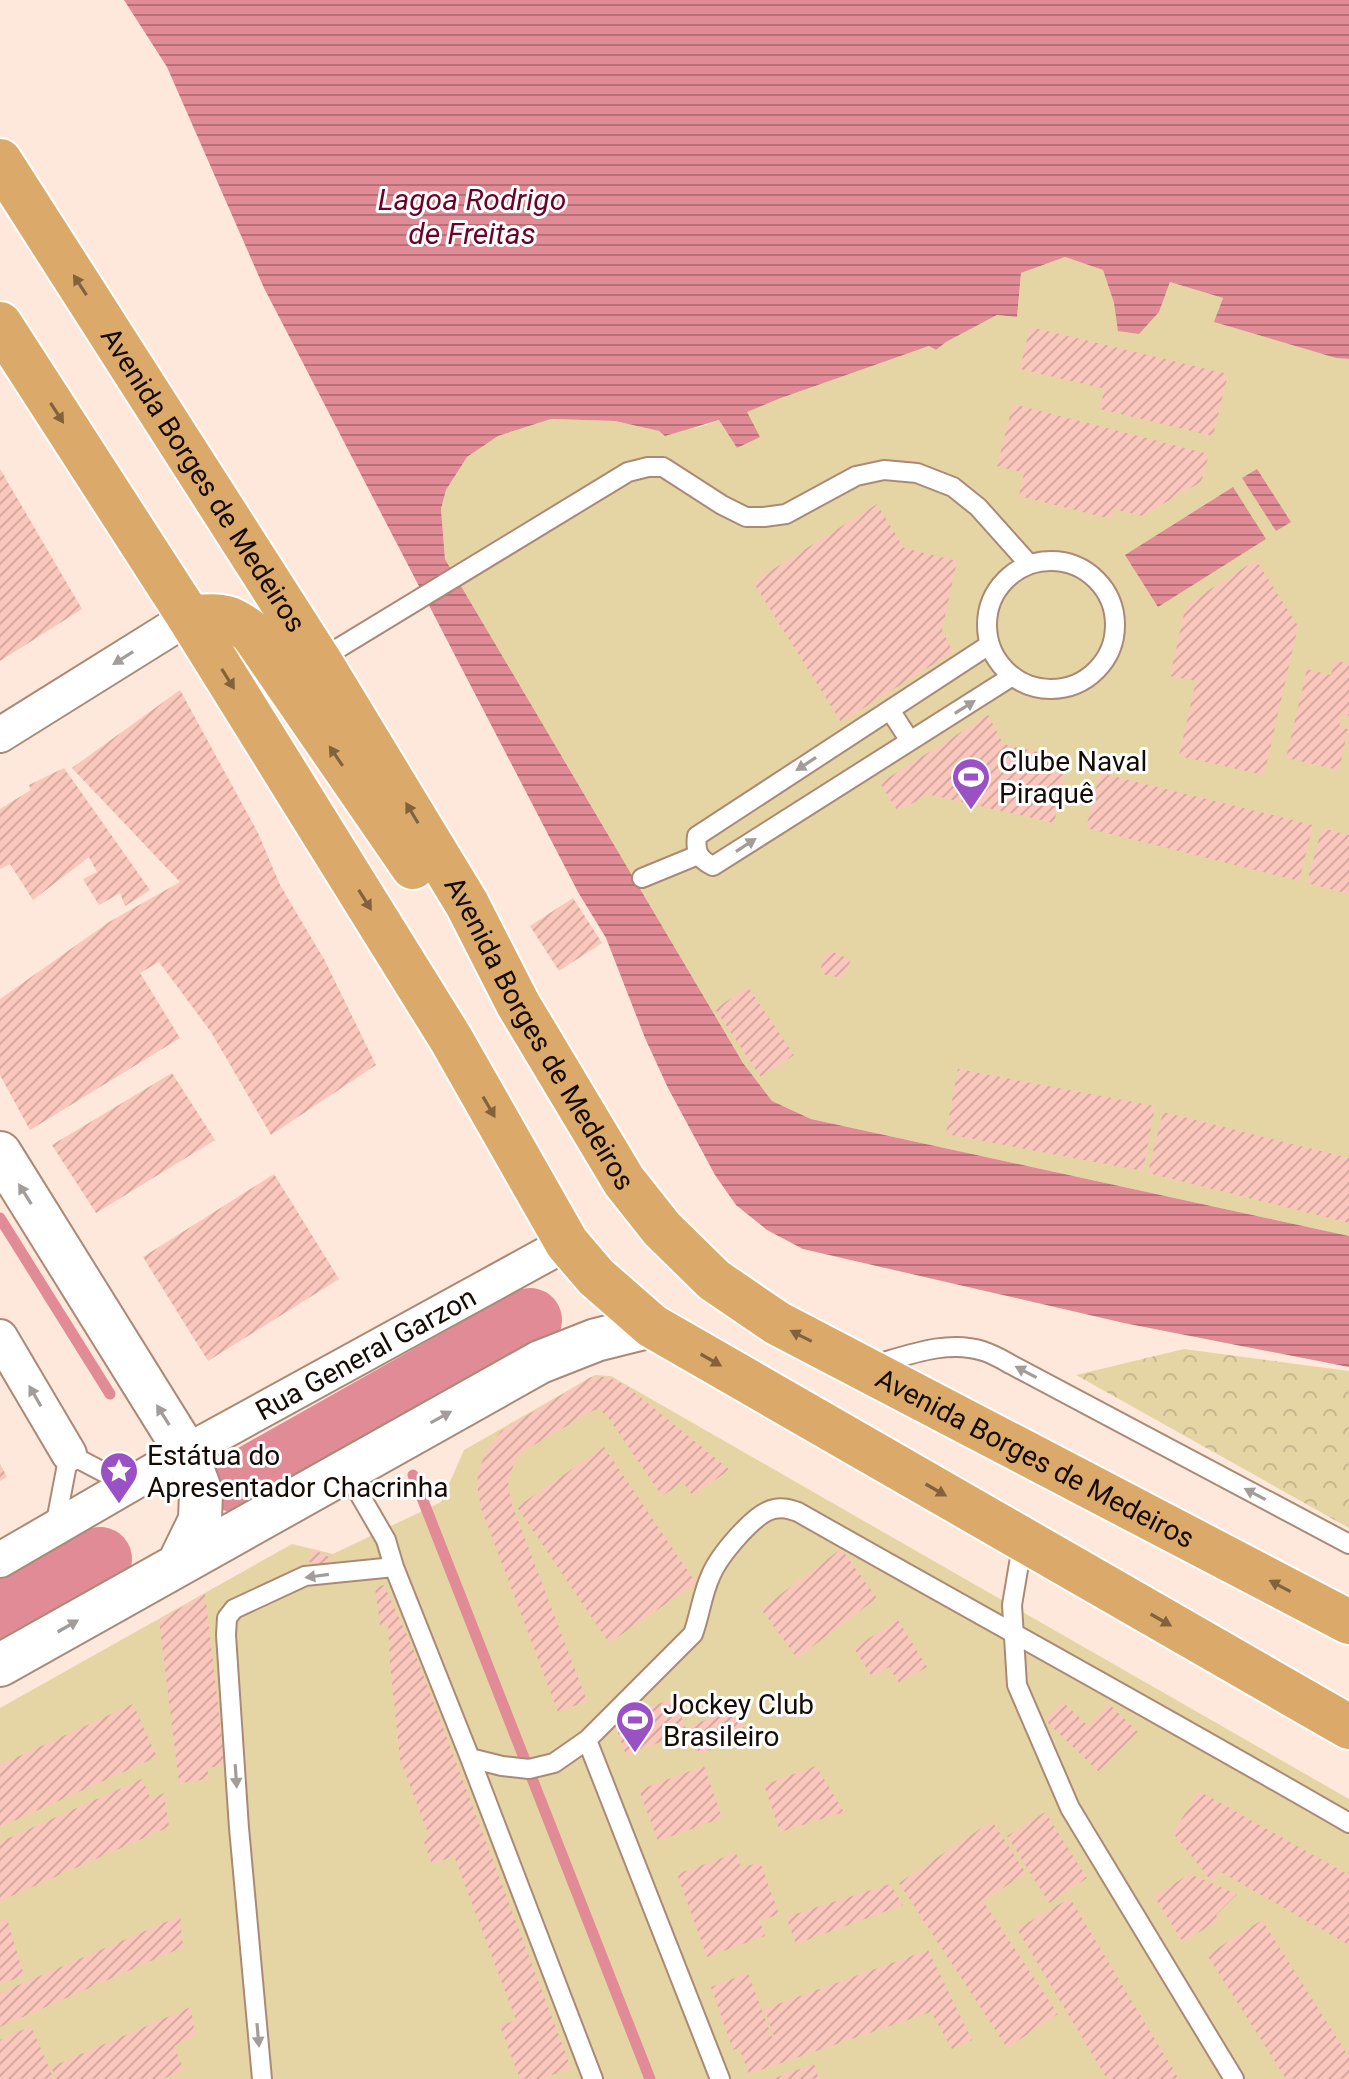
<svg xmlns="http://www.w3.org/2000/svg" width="1349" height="2079" font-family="Roboto,sans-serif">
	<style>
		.forest { fill: url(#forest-crowns) }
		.pitch { fill: #e6d5a4 }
		.water { fill: url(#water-rules) }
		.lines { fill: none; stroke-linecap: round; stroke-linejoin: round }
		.stream { stroke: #e08b96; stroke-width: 11 }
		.river { stroke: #e08b96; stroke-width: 64 }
		.building { fill: url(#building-hatch) }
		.service-casing { stroke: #ab8976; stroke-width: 22 }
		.minor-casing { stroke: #ab8976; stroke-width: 38 }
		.tertiary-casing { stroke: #ab8976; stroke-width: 46 }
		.trunk-casing { stroke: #fff; stroke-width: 48 }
		.service { stroke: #fff; stroke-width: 18 }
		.minor { stroke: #fff; stroke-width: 34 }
		.tertiary { stroke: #fff; stroke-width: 42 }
		.trunk { stroke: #dbaa6a; stroke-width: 44 }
		.oneway { fill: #82623d }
		.oneway2 { fill: #a29d9b }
		.labels { text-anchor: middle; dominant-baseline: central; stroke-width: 6; stroke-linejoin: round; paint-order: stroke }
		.street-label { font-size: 28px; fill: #160b05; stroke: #fff }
		.poi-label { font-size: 28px; fill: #160b05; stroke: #fff; text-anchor: start }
		.water-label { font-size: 30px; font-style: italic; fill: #6c0226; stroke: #fff }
	</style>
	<defs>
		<pattern id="forest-crowns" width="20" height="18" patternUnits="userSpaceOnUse" patternTransform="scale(2)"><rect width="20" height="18" fill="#e6d5a4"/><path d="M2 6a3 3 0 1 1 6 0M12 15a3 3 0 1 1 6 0" fill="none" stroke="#c5b68c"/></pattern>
		<pattern id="water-rules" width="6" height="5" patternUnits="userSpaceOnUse" patternTransform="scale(2)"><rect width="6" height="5" fill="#e08b96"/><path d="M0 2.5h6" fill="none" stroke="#b57078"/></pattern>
		<pattern id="building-hatch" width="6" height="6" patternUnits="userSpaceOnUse" patternTransform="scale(2)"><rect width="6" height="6" fill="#fbc6bc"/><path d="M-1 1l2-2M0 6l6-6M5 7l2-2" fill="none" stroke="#d6a9a0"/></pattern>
	</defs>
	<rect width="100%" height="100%" fill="#fee8db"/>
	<path class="forest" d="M 1184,1349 L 1349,1371 L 1349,1528 L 1076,1375 Z"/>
	<path class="pitch" d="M 1065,257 L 1103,270 L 1114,303 L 1159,312 L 1170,282 L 1223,298 L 1215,322 L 1336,358 L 1349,359 L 1349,1236 L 811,1119 L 772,1101 L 743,1063 L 445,559 L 441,509 L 446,490 L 467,457 L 498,436 L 551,419 L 615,421 L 659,431 L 700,427 L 719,420 L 737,448 L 759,437 L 746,412 L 781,398 L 929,346 L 936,350 L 946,342 L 997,315 L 1017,317 L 1021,273 Z
		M 595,1375 L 611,1376 L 1349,1799 L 1349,2079 L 0,2079 L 0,1708 L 292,1544 L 333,1554 L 441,1502 L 464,1450 Z"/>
	<path class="water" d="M 124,0 L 1349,0 L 1349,359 L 1336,358 L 1214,322 L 1223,298 L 1170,282 L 1159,312 L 1139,334 L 1118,331 L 1114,303 L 1103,270 L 1065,257 L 1021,273 L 1017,317 L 997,315 L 946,342 L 936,350 L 929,346 L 781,398 L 747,412 L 760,437 L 737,448 L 719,420 L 665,436 L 659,431 L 615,421 L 551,419 L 498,436 L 467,457 L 446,490 L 441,509 L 445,559 L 743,1063 L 772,1101 L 811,1119 L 1349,1236 L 1349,1367 L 1124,1323 L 803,1249 L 767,1230 L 736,1205 L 715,1175 L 668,1088 L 645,1038 L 606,938 L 578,892 L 264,288 L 167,67 Z
		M 1257,469 L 1291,522 L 1276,531 L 1242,478 Z
		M 1233,487 L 1266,539 L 1158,607 L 1125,555 Z"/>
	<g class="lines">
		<path class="stream" d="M 0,1218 L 110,1394
			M 413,1475 L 650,2079"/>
		<path class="river" d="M 241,1483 L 530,1320
			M 0,1615 L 100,1559"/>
	</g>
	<path class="building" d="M 1030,327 L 1228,374 L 1213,436 L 1099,409 L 1105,389 L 1020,369 Z
		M 1013,404 L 1209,454 L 1201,482 L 1142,516 L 1114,509 L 1111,519 L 1019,496 L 1024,473 L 997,466 Z
		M 0,469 L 82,609 L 0,661 Z
		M 877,504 L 904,548 L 957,561 L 942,630 L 953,652 L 841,722 L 753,582 Z
		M 1256,560 L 1298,626 L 1264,775 L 1179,756 L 1196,681 L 1170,676 L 1186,605 Z
		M 1334,660 L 1349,664 L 1349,716 L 1342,714 L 1339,727 L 1348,729 L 1339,770 L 1286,758 L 1307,669 L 1331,675 Z
		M 180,690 L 258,833 L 280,885 L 325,961 L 376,1065 L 271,1135 L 211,1032 L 159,962 L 140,973 L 180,1038 L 30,1130 L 0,1075 L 0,999 L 109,922 L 180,882 L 72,768 Z
		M 988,715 L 1003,744 L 1068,759 L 1054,823 L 931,795 L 897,810 L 880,783 Z
		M 64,768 L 150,890 L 125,906 L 120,893 L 99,905 L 83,879 L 97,872 L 89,857 L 33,900 L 10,864 L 0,869 L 0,809 L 31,790 L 29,785 Z
		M 1100,773 L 1313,825 L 1299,881 L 1086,828 Z
		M 1322,828 L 1349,835 L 1349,894 L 1307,883 Z
		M 573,898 L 602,943 L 559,971 L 530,926 Z
		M 831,951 L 847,958 L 850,962 L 847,972 L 841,978 L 823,974 L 821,968 L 824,956 Z
		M 748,987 L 794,1055 L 761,1077 L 715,1009 Z
		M 958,1069 L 1155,1106 L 1143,1171 L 946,1134 Z
		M 172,1073 L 215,1140 L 96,1213 L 52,1145 Z
		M 1163,1112 L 1349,1158 L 1349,1223 L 1148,1173 Z
		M 274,1174 L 339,1279 L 208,1361 L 143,1257 Z
		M 591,1377 L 605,1377 L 615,1380 L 628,1387 L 730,1470 L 692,1495 L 683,1482 L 662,1496 L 607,1416 L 600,1410 L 594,1410 L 527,1449 L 518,1456 L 514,1463 L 508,1482 L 511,1502 L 587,1701 L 558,1712 L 481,1508 L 477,1485 L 478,1474 L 485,1453 L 501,1431 Z
		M 604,1447 L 696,1583 L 609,1643 L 517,1507 Z
		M 0,1464 L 7,1477 L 0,1481 Z
		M 313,1549 L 331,1558 L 325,1570 L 308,1561 Z
		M 841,1549 L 877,1598 L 797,1658 L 761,1609 Z
		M 384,1585 L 415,1653 L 571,2068 L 541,2079 L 520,2079 L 500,2026 L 516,2020 L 454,1856 L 432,1864 L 423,1839 L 429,1836 L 400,1759 L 390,1664 L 388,1624 L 380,1625 L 375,1588 Z
		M 205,1594 L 225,1765 L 207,1768 L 209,1779 L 179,1783 L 159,1620 Z
		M 898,1620 L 927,1667 L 899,1683 L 889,1667 L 872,1677 L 854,1648 Z
		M 675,1698 L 687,1732 L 626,1755 L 613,1720 Z
		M 1063,1702 L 1088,1726 L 1109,1704 L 1138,1732 L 1099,1772 L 1045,1720 Z
		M 133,1704 L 157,1757 L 0,1827 L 0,1765 Z
		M 735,1707 L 748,1736 L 699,1754 L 689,1727 Z
		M 704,1766 L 722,1818 L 658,1841 L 639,1790 Z
		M 816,1766 L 844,1812 L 780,1832 L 764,1785 Z
		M 142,1779 L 151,1799 L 164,1793 L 169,1827 L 0,1901 L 0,1842 Z
		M 1199,1791 L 1349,1875 L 1349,1945 L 1219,1871 L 1212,1882 L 1173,1833 Z
		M 1045,1812 L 1087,1878 L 1049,1903 L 1007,1836 Z
		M 992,1821 L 1026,1873 L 983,1901 L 1058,2014 L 1007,2048 L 899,1883 Z
		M 736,1853 L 741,1868 L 760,1862 L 779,1914 L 760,1921 L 765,1936 L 707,1957 L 677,1874 Z
		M 1190,1874 L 1237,1894 L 1216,1915 L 1219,1920 L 1183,1942 L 1154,1896 Z
		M 890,1884 L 903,1905 L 796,1944 L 786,1917 Z
		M 1070,1898 L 1139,2013 L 1179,2079 L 1107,2079 L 1017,1929 Z
		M 180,1916 L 183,1947 L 0,2027 L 0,1993 Z
		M 7,1919 L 24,1976 L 0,1984 L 0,1921 Z
		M 1262,1920 L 1349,2057 L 1349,2079 L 1286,2079 L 1207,1955 Z
		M 928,1950 L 972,2040 L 952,2049 L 931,2012 L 749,2074 L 739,2048 L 733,2050 L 711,1987 L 748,1973 L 772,2037 L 774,2036 L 764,2009 Z
		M 191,2007 L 195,2036 L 174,2046 L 184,2070 L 163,2079 L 56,2079 L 51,2067 Z
		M 31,2026 L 54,2079 L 0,2079 L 0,2040 Z
		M 814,2064 L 819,2079 L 772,2079 Z"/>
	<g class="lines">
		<g class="service-casing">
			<path id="service" d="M987 625a64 64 0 1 1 128 0a64 64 0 1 1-128 0Z
				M 989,645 L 697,836 C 695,851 698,859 713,866 L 1011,677
				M 319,660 L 628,472 L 648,467 L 663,467 L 722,505 L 746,517 L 764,517 L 786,514 L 856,476 L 884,470 L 917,473 L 953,487 L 978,507 L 1029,564
				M 890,710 L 910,741
				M 642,878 L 698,855
				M 870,1366 C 906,1356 947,1339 983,1351 C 993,1354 1003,1360 1012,1365 L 1349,1544
				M 346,1471 L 386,1540 L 394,1567 L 470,1758 L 593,2079
				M 55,1527 L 69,1454 L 130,1486
				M 1023,1540 L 1012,1605 L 1017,1685 L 1070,1808 L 1234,2079
				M 587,1740 L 720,2079
				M 470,1758 L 502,1766 L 529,1769 L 554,1763 L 587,1740 L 693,1634 C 700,1615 702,1594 711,1575 C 719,1556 754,1513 774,1509 C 783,1507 789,1509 798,1512 C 981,1616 1166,1717 1349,1823
				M 262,2079 L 239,1828 L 226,1635 L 227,1618 L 234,1609 L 305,1576 L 394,1567"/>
		</g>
		<g class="minor-casing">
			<g id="minor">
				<path d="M 0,735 L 189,617"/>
				<path d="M 0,1337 L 69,1454"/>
				<path id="s1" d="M 0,1560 L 186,1452 L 567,1243"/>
			</g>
		</g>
		<g class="tertiary-casing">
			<path id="tertiary" d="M 0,1153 L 186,1452 L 201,1492 L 200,1520 L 179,1563
				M 0,1665 L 540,1362 L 596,1340 L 652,1326"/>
		</g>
		<g class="trunk-casing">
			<g id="trunk">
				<path id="s2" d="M 0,161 L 319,660 L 467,904 L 518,1004 L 624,1181 L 662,1229 L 714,1280 L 777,1323 L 1349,1622"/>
				<path d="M 0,324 L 189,617 L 451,1039 L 567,1243 L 596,1277 L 652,1326 L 1349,1727"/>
				<path d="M 189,617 C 220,616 227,613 252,633 L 413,867"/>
			</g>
		</g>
		<use href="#service" class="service"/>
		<use href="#minor" class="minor"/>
		<use href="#tertiary" class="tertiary"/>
		<use href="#trunk" class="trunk"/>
	</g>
	<defs><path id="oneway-solid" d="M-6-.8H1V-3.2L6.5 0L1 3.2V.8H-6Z" transform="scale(2)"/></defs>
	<g class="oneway">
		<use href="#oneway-solid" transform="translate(80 285) rotate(-123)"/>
		<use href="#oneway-solid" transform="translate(57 413) rotate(57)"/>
		<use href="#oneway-solid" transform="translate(228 679) rotate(58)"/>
		<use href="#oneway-solid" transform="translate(336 756) rotate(-124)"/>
		<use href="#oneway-solid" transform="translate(412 813) rotate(-121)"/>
		<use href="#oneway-solid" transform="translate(365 900) rotate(58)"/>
		<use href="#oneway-solid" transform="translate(489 1107) rotate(60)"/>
		<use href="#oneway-solid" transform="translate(801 1336) rotate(-153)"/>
		<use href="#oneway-solid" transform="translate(711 1360) rotate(30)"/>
		<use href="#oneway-solid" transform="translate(936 1490) rotate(30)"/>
		<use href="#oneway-solid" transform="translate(1280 1586) rotate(-152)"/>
		<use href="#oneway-solid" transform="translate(1161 1620) rotate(30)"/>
	</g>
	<g class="oneway2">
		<use href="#oneway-solid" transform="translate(123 658) rotate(148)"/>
		<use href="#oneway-solid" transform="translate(965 707) rotate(-32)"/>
		<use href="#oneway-solid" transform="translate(806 764) rotate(147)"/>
		<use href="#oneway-solid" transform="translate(746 845) rotate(-33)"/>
		<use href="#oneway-solid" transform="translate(25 1194) rotate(-122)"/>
		<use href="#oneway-solid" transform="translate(1026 1372) rotate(-152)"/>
		<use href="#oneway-solid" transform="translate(35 1396) rotate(-120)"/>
		<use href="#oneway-solid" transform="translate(163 1415) rotate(-122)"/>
		<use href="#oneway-solid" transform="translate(441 1417) rotate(-29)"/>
		<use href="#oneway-solid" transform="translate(1255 1494) rotate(-152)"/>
		<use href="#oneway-solid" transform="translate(317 1576) rotate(172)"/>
		<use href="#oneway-solid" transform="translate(68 1626) rotate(-30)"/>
		<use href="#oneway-solid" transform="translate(236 1776) rotate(86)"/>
		<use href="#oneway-solid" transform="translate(258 2035) rotate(85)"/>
	</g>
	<defs>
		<g id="stadium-pin" transform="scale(2)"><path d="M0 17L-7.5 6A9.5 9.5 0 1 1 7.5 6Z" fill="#9a51c4" stroke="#fff"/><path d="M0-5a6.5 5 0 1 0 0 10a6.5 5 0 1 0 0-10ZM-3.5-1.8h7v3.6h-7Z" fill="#fff"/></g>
		<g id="sight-pin" transform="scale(2)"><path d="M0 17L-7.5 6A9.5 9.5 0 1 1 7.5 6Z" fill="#9a51c4" stroke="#fff"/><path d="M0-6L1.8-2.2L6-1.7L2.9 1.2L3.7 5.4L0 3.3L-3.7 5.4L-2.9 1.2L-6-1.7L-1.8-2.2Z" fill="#fff"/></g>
	</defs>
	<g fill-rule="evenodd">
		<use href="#stadium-pin" x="971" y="777"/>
		<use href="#sight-pin" x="119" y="1471"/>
		<use href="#stadium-pin" x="635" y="1720"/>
	</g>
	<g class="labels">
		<g class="street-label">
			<text stroke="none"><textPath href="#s2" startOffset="378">Avenida Borges de Medeiros</textPath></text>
			<text stroke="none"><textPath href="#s2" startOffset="1026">Avenida Borges de Medeiros</textPath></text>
			<text stroke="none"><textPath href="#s1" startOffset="420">Rua General Garzon</textPath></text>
			<text stroke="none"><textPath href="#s2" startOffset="1698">Avenida Borges de Medeiros</textPath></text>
		</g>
		<g class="poi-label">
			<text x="999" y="761">Clube Naval<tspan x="999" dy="32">Piraquê</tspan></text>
			<text x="147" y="1455">Estátua do<tspan x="147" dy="32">Apresentador Chacrinha</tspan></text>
			<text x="663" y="1704">Jockey Club<tspan x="663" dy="32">Brasileiro</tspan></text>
		</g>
		<g class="water-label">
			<text x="472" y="199">Lagoa Rodrigo<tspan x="472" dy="34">de Freitas</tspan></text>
		</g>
	</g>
</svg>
